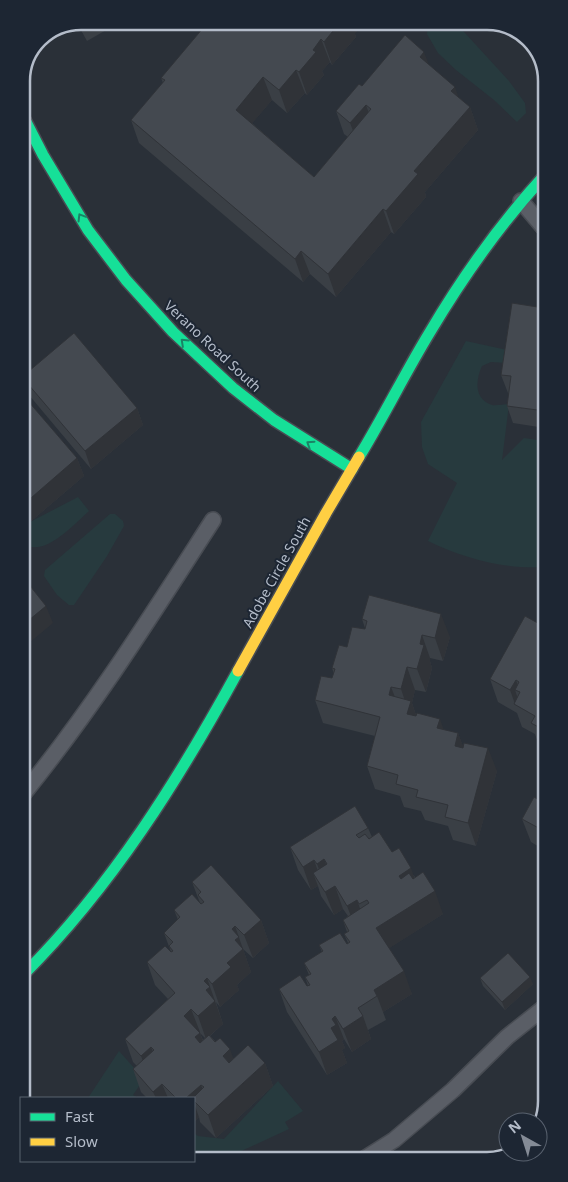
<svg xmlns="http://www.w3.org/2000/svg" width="568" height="1182" font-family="'Noto Sans',sans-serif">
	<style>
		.green { fill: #273a3e }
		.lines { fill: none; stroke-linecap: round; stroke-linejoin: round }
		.lane-casing { stroke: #484c53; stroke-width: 18 }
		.fast-casing { stroke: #484c53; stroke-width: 14 }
		.slow-casing { stroke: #484c53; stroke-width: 14 }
		.lane { stroke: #5a5e66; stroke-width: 15 }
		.fast { stroke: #16e098; stroke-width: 11 }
		.slow { stroke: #ffcf43; stroke-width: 11 }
		.wall { fill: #3a3f45; fill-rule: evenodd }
		.shaded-wall { fill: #303338 }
		.building { fill: #444950; stroke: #303338 }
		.oneway { stroke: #1a8366 }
		.labels { text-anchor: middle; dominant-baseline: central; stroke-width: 4; stroke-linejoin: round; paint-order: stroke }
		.street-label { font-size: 14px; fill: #b4bcc9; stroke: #1d2633 }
		.rim { fill: none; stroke: #b4bcc9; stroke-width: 2.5 }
	</style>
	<rect width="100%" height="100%" fill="#2a3038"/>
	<path class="green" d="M 428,21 L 454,21 L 509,81 L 525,103 L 526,113 L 517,122 L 494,100 L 456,70 L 438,53 L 427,34 Z
		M 466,341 L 507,350 L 508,363 L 491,362 L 482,366 C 476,379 473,399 492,405 C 496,406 504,404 509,404 L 502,460 L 524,438 L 544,441 L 545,567 C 502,569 466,559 428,541 L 457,483 L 428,464 L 422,447 L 421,422 Z
		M 78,497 L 89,511 C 74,524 45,558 23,544 L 23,515 L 30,522 Z
		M 110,514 L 115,514 L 123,521 L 124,526 L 107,556 L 74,605 L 69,605 L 57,595 L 44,576 L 45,570 Z
		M 119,1051 L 144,1079 L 133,1095 L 138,1098 L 88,1098 Z
		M 278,1081 L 303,1111 L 285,1122 L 289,1129 L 222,1160 L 194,1160 L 194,1133 L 198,1136 L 224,1139 Z"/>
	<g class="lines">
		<g class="lane-casing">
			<path id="lane" d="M 521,201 L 544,228
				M 24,793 C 94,707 153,613 213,520
				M 364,1159 L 394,1140 L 453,1090 L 507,1037 L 546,1006"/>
		</g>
		<g class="fast-casing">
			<path id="fast" d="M 21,112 L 43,155 L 88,230 L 126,280 L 173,332 L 233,388 L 274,420 L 352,469
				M 359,457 C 384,416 405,373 430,332 C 462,278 502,222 544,176
				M 24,974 C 112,886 179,779 238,671"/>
		</g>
		<g class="slow-casing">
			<path id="slow" d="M 238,671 L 326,513 L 359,457"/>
		</g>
		<use href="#lane" class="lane"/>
		<use href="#fast" class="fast"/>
		<use href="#slow" class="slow"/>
	</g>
	<path class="wall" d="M 81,21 L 122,21 L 87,41 L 77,23 Z
		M 235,28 L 355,34 L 356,37 L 332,65 L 330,62 L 322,71 L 324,75 L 307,95 L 305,93 L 287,113 L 272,100 L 252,123 L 314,177 L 348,137 L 344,134 L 336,111 L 362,86 L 429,65 L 459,98 L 470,107 L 478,130 L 425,192 L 426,197 L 394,234 L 391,232 L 336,297 L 310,274 L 303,282 L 139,143 L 131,120 L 163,83 L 161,78 Z
		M 544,308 L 545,428 L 513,423 L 507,406 L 509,393 L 508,393 L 501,375 Z
		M 22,377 L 137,408 L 143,425 L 91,469 L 29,395 Z
		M 22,394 L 77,458 L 84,476 L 30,522 L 23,513 Z
		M 362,619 L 450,637 L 443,661 L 430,658 L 430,661 L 432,668 L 426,692 L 415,690 L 412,703 L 416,715 L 444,730 L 458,733 L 463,747 L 497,771 L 476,846 L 453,840 L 448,826 L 425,820 L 421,811 L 404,807 L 400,796 L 375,789 L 367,766 L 375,736 L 323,723 L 315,700 L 332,678 L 334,674 L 332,668 L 365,629 L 365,628 Z
		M 545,627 L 546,750 L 539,746 L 535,734 L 522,727 L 517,713 L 498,702 L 490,679 Z
		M 546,804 L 546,851 L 531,842 L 522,819 Z
		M 368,828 L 372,837 L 392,852 L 415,877 L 443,914 L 389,948 L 412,994 L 383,1012 L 386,1020 L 368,1030 L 371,1039 L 352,1052 L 344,1039 L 342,1041 L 345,1048 L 342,1050 L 347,1063 L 327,1075 L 287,1012 L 279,989 L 308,986 L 305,977 L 309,975 L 304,963 L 322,952 L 319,945 L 347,944 L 348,943 L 344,934 L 347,932 L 343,920 L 348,916 L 343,909 L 334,915 L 321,896 L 318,886 L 311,890 L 298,870 L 290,847 Z
		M 192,882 L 261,920 L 269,943 L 253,958 L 243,949 L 251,972 L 237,985 L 239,990 L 220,1007 L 216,1002 L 223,1024 L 210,1036 L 233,1058 L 265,1063 L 273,1086 L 216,1138 L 200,1122 L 199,1117 L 194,1122 L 194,1098 L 147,1098 L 141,1092 L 133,1069 L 137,1066 L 133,1062 L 125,1039 L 168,999 L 155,985 L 147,962 L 171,952 L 164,933 L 178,920 L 174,910 L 200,903 ZM 199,1032 L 205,1038 L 203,1040 L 200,1033 Z
		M 480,978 L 533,984 L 505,1010 L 483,986 Z"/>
	<path class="shaded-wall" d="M 341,21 L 365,21 L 355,34 L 356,37 L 332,65 L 324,42 Z
		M 321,39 L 330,62 L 322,71 L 324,75 L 307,95 L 299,72 L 313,50 Z
		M 424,52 L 433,75 L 420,57 Z
		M 296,70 L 305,93 L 287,113 L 279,90 Z
		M 263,77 L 272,100 L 244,133 L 236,110 Z
		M 455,87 L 463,110 L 451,91 Z
		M 366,105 L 374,128 L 359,146 L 350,123 Z
		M 470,107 L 478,130 L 425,192 L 426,197 L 394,234 L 386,211 L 414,171 Z
		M 383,209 L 391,232 L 336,297 L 328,274 Z
		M 301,251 L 310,274 L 303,282 L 295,259 Z
		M 137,408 L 143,425 L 91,469 L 85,451 Z
		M 77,458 L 84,476 L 30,522 L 24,504 Z
		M 46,606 L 53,623 L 23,648 L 23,625 Z
		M 441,614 L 450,637 L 443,661 L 435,638 Z
		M 545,627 L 545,666 L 539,648 L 539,638 Z
		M 422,635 L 430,658 L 430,661 L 432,668 L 426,692 L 417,669 L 420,644 Z
		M 407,667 L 415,690 L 412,703 L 419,724 L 407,714 L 408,710 L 401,689 Z
		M 516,680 L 524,703 L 520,692 L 515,690 L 521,708 L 515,704 L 510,690 Z
		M 391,687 L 400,710 L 389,695 Z
		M 440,719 L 448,742 L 437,728 Z
		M 458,733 L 467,756 L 455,746 Z
		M 488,748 L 497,771 L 476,846 L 468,823 Z
		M 324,859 L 333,882 L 326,887 L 317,864 Z
		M 314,860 L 322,883 L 313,873 L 318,886 L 311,890 L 303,867 Z
		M 411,868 L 419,891 L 408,899 L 399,876 Z
		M 335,886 L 343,909 L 334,915 L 325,892 Z
		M 435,891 L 443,914 L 385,951 L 376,928 Z
		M 357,900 L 365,923 L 356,929 L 347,906 Z
		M 261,920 L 269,943 L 253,958 L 244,935 Z
		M 235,926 L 251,972 L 237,985 L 239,990 L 220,1007 L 212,984 L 227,963 L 232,929 Z
		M 404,971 L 412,994 L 383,1012 L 377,996 L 374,990 Z
		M 530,977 L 533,984 L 505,1010 L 502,1002 Z
		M 207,978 L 223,1024 L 206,1039 L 198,1016 L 206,990 L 204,981 Z
		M 191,1009 L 200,1032 L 193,1039 L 184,1016 Z
		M 335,1016 L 344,1039 L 342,1041 L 345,1048 L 342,1050 L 347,1063 L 327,1075 L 319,1052 L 331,1028 L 332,1019 Z
		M 363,1016 L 371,1039 L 352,1052 L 343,1029 Z
		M 200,1033 L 208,1056 L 195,1037 Z
		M 151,1047 L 160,1070 L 150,1079 L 141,1056 Z
		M 230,1049 L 238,1072 L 223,1056 Z
		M 265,1063 L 273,1086 L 216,1138 L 208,1115 Z
		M 162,1084 L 168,1098 L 156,1098 L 153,1092 Z
		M 201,1085 L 210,1108 L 194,1098 L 186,1098 Z
		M 194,1103 L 199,1117 L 194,1122 Z"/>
	<path class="building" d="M 81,21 L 93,21 L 82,27 L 79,22 Z
		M 209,21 L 227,21 L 235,28 L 241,21 L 341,21 L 324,42 L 321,39 L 313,50 L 316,52 L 299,72 L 296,70 L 279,90 L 263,77 L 236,110 L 314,177 L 371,109 L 366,105 L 350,123 L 336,111 L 359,84 L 362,86 L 405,35 L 424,52 L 420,57 L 455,87 L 451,91 L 470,107 L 414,171 L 418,174 L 386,211 L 383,209 L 328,274 L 301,251 L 295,259 L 131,120 L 165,80 L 161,78 Z
		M 512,303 L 544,308 L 545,411 L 507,406 L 511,376 L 501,375 Z
		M 74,333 L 137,408 L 85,451 L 22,377 Z
		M 22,394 L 77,458 L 24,504 L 23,503 Z
		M 23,577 L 46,606 L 23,625 Z
		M 369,595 L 441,614 L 435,638 L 422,635 L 420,644 L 424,645 L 417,669 L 407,667 L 401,689 L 391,687 L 389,695 L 411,701 L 407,714 L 416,716 L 417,713 L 440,719 L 437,728 L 458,733 L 455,746 L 463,748 L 464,743 L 488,748 L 468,823 L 445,817 L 448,805 L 416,797 L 418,790 L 396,784 L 398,775 L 367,766 L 380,717 L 315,700 L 321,676 L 332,678 L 335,669 L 332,668 L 339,645 L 347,647 L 352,627 L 365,629 L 367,621 L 362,619 Z
		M 525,616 L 545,627 L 539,638 L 543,641 L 539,648 L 544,651 L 545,648 L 546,731 L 531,723 L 535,716 L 514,704 L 520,692 L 515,690 L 519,682 L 516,680 L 510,690 L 490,679 Z
		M 534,797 L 546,804 L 546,832 L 522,819 Z
		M 355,806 L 368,828 L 356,835 L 359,838 L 365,834 L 369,839 L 379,832 L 392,852 L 399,848 L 411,868 L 399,876 L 401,879 L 409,873 L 413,879 L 423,872 L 435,891 L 376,928 L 404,971 L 374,990 L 377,996 L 358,1008 L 363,1016 L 343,1029 L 335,1016 L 332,1019 L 336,1025 L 331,1028 L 338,1040 L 319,1052 L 279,989 L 300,975 L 307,986 L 310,985 L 305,977 L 311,974 L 304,963 L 323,951 L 319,945 L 340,933 L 347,944 L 350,942 L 344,934 L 349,931 L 343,920 L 369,903 L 367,900 L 359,904 L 357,900 L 347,906 L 335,886 L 325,892 L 313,873 L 327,864 L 324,859 L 317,864 L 314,860 L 303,867 L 290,847 Z
		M 211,865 L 261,920 L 244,935 L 235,926 L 232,929 L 239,937 L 235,940 L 243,949 L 227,963 L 231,967 L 212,984 L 207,978 L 204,981 L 210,987 L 206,990 L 215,1001 L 198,1016 L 191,1009 L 184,1016 L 200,1033 L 195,1037 L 200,1043 L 209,1035 L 215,1042 L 220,1038 L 230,1049 L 223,1056 L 229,1063 L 248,1045 L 265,1063 L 208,1115 L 194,1101 L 194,1098 L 193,1098 L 204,1087 L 201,1085 L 186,1098 L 176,1098 L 162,1084 L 153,1092 L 133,1069 L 154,1050 L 151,1047 L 141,1056 L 125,1039 L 175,993 L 147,962 L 165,946 L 171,952 L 173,951 L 169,946 L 173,942 L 164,933 L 180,917 L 174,910 L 192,894 L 201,904 L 204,902 L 198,895 L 201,892 L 192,882 Z
		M 508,953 L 530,977 L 502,1002 L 480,978 Z"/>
	<defs><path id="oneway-chevron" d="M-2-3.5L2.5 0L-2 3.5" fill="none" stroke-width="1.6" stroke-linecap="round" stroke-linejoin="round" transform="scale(1.25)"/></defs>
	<g class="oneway">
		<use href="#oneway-chevron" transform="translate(81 217) rotate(-121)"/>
		<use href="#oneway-chevron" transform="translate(184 342) rotate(-137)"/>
		<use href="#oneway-chevron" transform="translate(310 444) rotate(-147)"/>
	</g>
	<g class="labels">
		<g class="street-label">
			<text transform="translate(213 346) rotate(43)">Verano Road South</text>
			<text transform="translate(276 572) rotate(-61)">Adobe Circle South</text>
		</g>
	</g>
	<path d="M0 0H568V1182H0ZM81 30H487A51 51 0 0 1 538 81V1101A51 51 0 0 1 487 1152H81A51 51 0 0 1 30 1101V81A51 51 0 0 1 81 30Z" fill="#1d2633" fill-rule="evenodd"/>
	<path class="rim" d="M81 30H487A51 51 0 0 1 538 81V1101A51 51 0 0 1 487 1152H81A51 51 0 0 1 30 1101V81A51 51 0 0 1 81 30Z"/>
	<rect x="20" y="1097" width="175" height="65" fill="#1d2633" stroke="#59626f"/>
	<rect x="30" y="1113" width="25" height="8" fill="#16e098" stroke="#59626f"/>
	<text x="65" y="1122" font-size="15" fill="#b4bcc9">Fast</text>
	<rect x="30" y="1138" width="25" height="8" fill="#ffcf43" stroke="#59626f"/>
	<text x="65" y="1147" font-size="15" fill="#b4bcc9">Slow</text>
	<g transform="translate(523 1137) rotate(321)"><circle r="24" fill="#1d2633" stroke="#59626f"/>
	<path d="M0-4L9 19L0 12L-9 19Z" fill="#848b96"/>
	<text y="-8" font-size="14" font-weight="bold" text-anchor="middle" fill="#b4bcc9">N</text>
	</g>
</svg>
